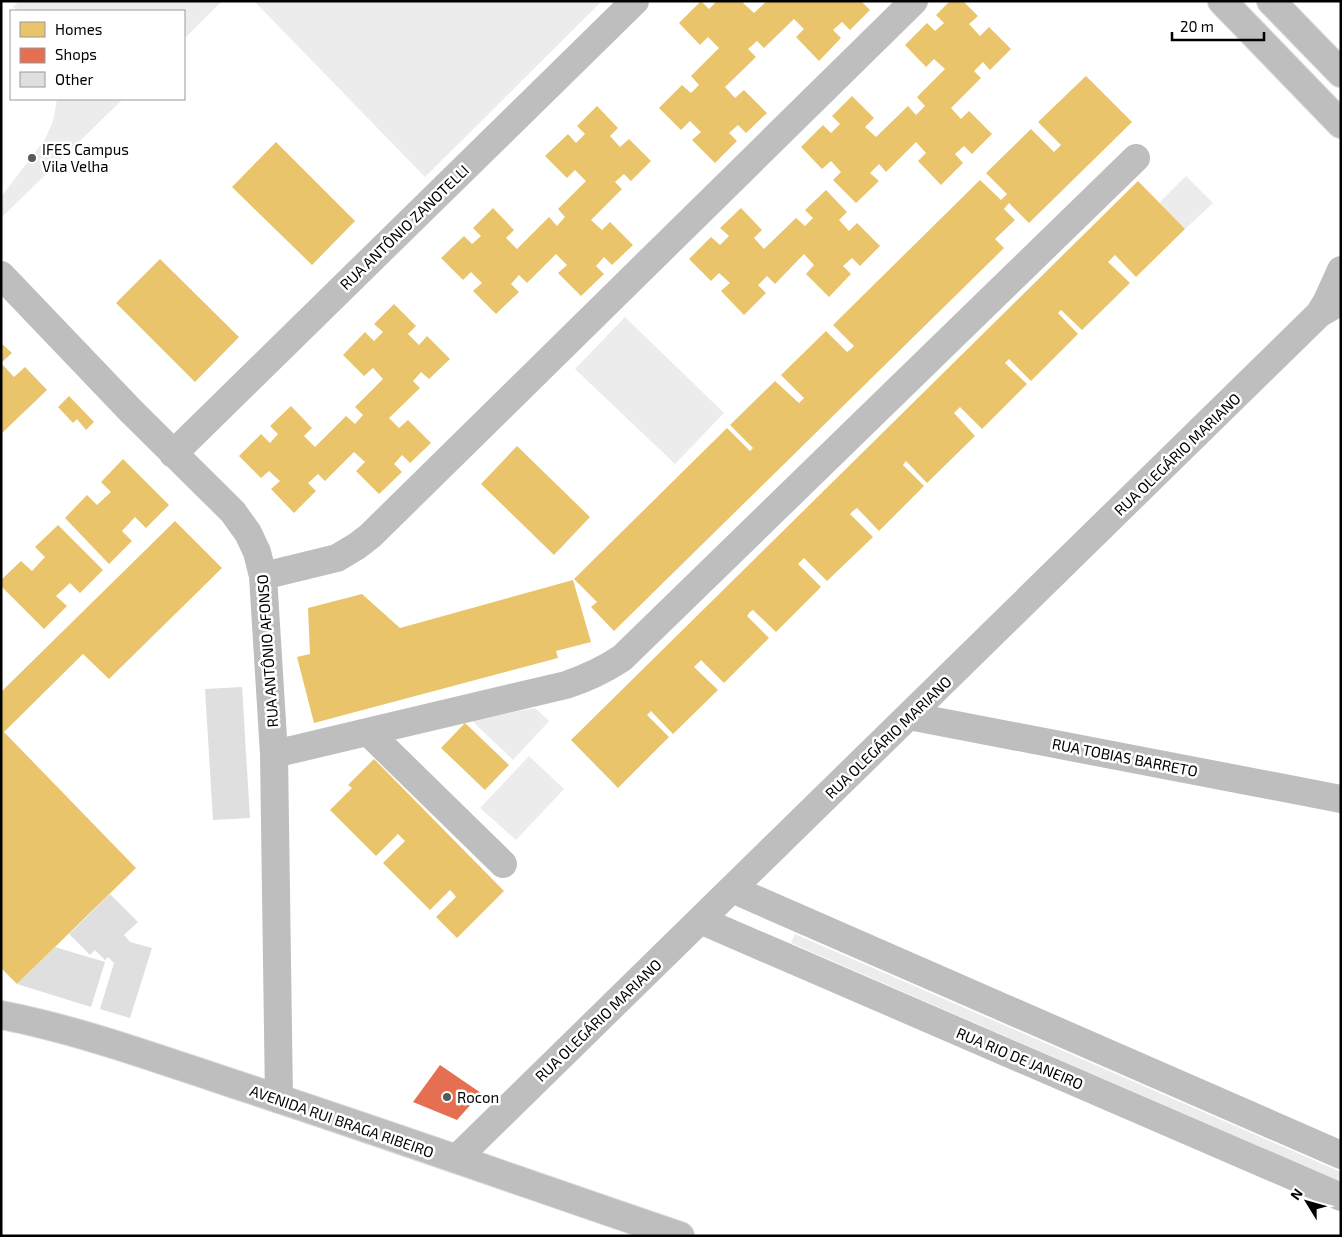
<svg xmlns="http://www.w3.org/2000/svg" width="1342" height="1237" font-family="'Exo 2',sans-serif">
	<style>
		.green { fill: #ececec }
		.homes { fill: #e9c46a }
		.shops { fill: #e76f51 }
		.building { fill: #dfdfdf }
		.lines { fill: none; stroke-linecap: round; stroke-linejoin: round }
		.major-casing { stroke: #dbdbdb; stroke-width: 30 }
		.minor { stroke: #bebebe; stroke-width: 28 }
		.major { stroke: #bebebe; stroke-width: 28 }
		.poi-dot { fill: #595959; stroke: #fff; stroke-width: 2 }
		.labels { text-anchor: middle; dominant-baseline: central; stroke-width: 5; stroke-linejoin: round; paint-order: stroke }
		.poi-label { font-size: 15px; fill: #000; stroke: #fff; text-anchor: start }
		.street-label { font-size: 15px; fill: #000; stroke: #fff }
	</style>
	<rect width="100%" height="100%" fill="#fff"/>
	<path class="green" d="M 19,1 L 222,1 L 184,39 L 184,11 L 18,11 L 13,7 Z
		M 254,1 L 602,1 L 425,177 Z
		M 57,99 L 123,99 L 1,218 L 1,197 L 45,139 L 53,121 Z
		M 1186,176 L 1213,203 L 1185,229 L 1159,203 Z
		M 625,317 L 724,413 L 675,464 L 575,369 Z
		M 535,708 L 549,721 L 513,760 L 471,720 Z
		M 529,756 L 564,789 L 516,840 L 480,808 Z
		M 795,934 L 1341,1172 L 1341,1182 L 791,943 Z"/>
	<path class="homes" d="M 701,1 L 709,9 L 717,1 L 745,1 L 743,3 L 754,13 L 767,1 L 861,1 L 870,10 L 850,30 L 842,22 L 833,30 L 841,38 L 819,61 L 796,37 L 804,29 L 794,19 L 764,48 L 757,41 L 748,49 L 756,57 L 725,87 L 735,98 L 744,90 L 767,113 L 746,133 L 738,125 L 729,133 L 737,141 L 715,163 L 692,140 L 701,132 L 690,121 L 681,130 L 659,108 L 682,85 L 691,93 L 699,85 L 691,76 L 719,48 L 708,37 L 700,45 L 679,23 Z
		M 950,1 L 963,1 L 978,16 L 969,24 L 980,36 L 989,27 L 1011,49 L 990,70 L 983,62 L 974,71 L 981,78 L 951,108 L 961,119 L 969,111 L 992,134 L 972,154 L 964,146 L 955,154 L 963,163 L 941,185 L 918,161 L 926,153 L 916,142 L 886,172 L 879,164 L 870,173 L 879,181 L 856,203 L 833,180 L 841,172 L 831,161 L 822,169 L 801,147 L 823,125 L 831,133 L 840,124 L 832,116 L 852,96 L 874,118 L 865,127 L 876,137 L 908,106 L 916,115 L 925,106 L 917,97 L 945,69 L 934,59 L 926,67 L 905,45 L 927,23 L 935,31 L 944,23 L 936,15 Z
		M 1086,76 L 1132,122 L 1029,223 L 1009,203 L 1004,209 L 1015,220 L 995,239 L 1004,248 L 614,631 L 591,607 L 597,602 L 574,579 L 727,428 L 750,451 L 753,448 L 730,425 L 775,381 L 799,403 L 804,398 L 781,375 L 826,331 L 847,352 L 851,349 L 854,346 L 833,325 L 980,180 L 1001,200 L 1007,194 L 986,173 L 1031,129 L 1054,152 L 1061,145 L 1038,122 Z
		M 597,106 L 618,128 L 610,136 L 620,147 L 629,139 L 651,161 L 631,181 L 624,174 L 615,182 L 622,189 L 591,220 L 602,230 L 610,222 L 633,245 L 612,265 L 604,257 L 596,266 L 604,274 L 581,296 L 558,273 L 567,265 L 556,254 L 527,283 L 519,275 L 511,284 L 519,292 L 496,314 L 473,291 L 482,283 L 471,272 L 463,280 L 441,258 L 464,236 L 472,244 L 481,236 L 473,228 L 493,208 L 514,230 L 506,238 L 517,249 L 549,217 L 557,226 L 565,217 L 558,209 L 586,181 L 575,170 L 567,178 L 545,156 L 568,134 L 576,143 L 585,134 L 577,126 Z
		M 276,142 L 355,221 L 312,265 L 232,187 Z
		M 1138,181 L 1185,229 L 1136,277 L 1115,255 L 1108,262 L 1130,283 L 1082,330 L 1061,310 L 1058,313 L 1078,334 L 1031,381 L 1009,359 L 1005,363 L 1027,384 L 982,429 L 960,407 L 954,413 L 975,436 L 927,483 L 906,461 L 903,465 L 924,486 L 879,531 L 857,508 L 853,511 L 850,514 L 873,537 L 827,581 L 804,558 L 798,564 L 821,587 L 776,632 L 753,610 L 750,612 L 747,616 L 769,638 L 724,683 L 701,660 L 694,667 L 718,690 L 673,734 L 651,711 L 647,715 L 669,737 L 618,788 L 571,740 Z
		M 826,190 L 847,212 L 839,220 L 849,231 L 857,223 L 880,246 L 860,266 L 852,258 L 843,266 L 851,274 L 829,297 L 806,274 L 814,265 L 804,254 L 775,284 L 767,276 L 758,285 L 766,293 L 744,315 L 721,291 L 730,283 L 719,273 L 711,281 L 689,259 L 711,237 L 720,245 L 729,236 L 720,228 L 741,208 L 762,230 L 754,238 L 764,249 L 796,218 L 805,226 L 813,218 L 805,210 Z
		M 160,259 L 239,337 L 195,382 L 116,303 Z
		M 394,304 L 416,326 L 408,334 L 419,345 L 427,336 L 450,359 L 429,379 L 421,372 L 413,381 L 420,388 L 389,418 L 399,428 L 408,420 L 431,443 L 410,463 L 402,455 L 394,464 L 402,472 L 379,494 L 356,471 L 365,462 L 354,452 L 325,481 L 318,474 L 308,483 L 316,491 L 294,513 L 271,489 L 280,481 L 269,471 L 261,478 L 239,456 L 261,434 L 270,443 L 278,434 L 270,426 L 291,406 L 312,428 L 304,436 L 315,447 L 346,416 L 355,424 L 363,415 L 355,407 L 383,379 L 373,368 L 364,376 L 343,355 L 365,332 L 374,341 L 383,332 L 374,324 Z
		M 1,343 L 12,353 L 1,363 Z
		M 1,363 L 14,377 L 25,367 L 47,390 L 1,434 Z
		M 69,396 L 94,422 L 86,430 L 77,419 L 73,423 L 58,407 Z
		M 517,446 L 590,517 L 554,555 L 481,484 Z
		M 123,459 L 169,505 L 146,528 L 135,517 L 122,531 L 132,541 L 109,564 L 65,518 L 87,495 L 97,505 L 111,492 L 101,482 Z
		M 175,521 L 222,568 L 109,679 L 83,654 L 4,732 L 136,868 L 17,984 L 1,968 L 1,692 Z
		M 58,525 L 103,570 L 80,593 L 70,583 L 56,596 L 67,606 L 44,629 L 1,586 L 1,580 L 21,561 L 32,571 L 45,557 L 35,547 Z
		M 573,580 L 591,642 L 556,651 L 558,658 L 314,723 L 297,657 L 310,654 L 308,608 L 362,594 L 400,628 Z
		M 465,723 L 509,765 L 485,790 L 441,748 Z
		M 374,759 L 504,891 L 457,938 L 436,917 L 456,897 L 453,893 L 450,890 L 430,910 L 383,863 L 405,841 L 398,834 L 376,856 L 330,810 L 352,788 L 348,785 Z"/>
	<path class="shops" d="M 440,1065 L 481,1093 L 457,1120 L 413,1102 Z"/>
	<path class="building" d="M 242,687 L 250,818 L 213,820 L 205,689 Z
		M 110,894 L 138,922 L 124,935 L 130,942 L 152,948 L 130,1018 L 100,1009 L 114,963 L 108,957 L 105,960 L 95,950 L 90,955 L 69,934 Z
		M 55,947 L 105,962 L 91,1007 L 17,984 Z"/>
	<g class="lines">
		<g class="major-casing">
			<path id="major" d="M 1222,1 L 1341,124
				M 1271,1 L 1341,73
				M 1,1015 C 83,1031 161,1060 240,1086 C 387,1134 533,1186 680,1236"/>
		</g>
		<path class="minor" d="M 1,275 L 131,411 L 233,512 L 248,533 L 257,552 L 263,576 L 274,754 L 279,1099
			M 1319,314 L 1327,301 L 1341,270
			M 173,454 L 635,1
			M 263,576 L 337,558 L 357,546 L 370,536 L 914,1
			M 909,716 L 1341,799
			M 368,732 L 503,864
			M 274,754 L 566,685 C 587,678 604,670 622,658 L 1136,158
			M 732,889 L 1341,1155
			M 700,920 L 1341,1197
			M 456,1159 L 1319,314 L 1341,301"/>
		<use href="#major" class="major"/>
	</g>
	<g class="poi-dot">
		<circle cx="32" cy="158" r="5"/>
		<circle cx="447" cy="1097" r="5"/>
	</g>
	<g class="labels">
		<g class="poi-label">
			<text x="42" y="149">IFES Campus<tspan x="42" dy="17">Vila Velha</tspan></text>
			<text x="457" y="1097">Rocon</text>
		</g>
		<g class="street-label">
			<text transform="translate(404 227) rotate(-44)">RUA ANTÔNIO ZANOTELLI</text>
			<text transform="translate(1177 454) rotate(-44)">RUA OLEGÁRIO MARIANO</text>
			<text transform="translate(267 651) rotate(-94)">RUA ANTÔNIO AFONSO</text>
			<text transform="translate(888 737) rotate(-44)">RUA OLEGÁRIO MARIANO</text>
			<text transform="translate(1125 757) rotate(11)">RUA TOBIAS BARRETO</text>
			<text transform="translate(598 1020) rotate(-44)">RUA OLEGÁRIO MARIANO</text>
			<text transform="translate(1020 1058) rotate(23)">RUA RIO DE JANEIRO</text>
			<text transform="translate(342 1121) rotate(19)">AVENIDA RUI BRAGA RIBEIRO</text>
		</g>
	</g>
	<rect width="1342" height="1237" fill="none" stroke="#000000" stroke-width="5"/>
	<rect x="10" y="10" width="175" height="90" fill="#ffffff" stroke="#999999"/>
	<rect x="20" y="22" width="25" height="15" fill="#e9c46a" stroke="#999999"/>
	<text x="55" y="35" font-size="15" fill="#000000">Homes</text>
	<rect x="20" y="48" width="25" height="15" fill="#e76f51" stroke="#999999"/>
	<text x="55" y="60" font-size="15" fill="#000000">Shops</text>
	<rect x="20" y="72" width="25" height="15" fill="#dfdfdf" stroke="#999999"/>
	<text x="55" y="85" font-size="15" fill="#000000">Other</text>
	<g transform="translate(1307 1202) rotate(307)" stroke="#ffffff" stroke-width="4" paint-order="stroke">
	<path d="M0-4L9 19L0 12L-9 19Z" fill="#000000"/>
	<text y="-8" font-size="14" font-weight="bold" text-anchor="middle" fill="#000000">N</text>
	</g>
	<path d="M1172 32v8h92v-8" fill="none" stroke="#000000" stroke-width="2.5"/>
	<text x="1180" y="32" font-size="15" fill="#000000" stroke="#ffffff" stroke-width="4" paint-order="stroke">20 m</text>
</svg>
